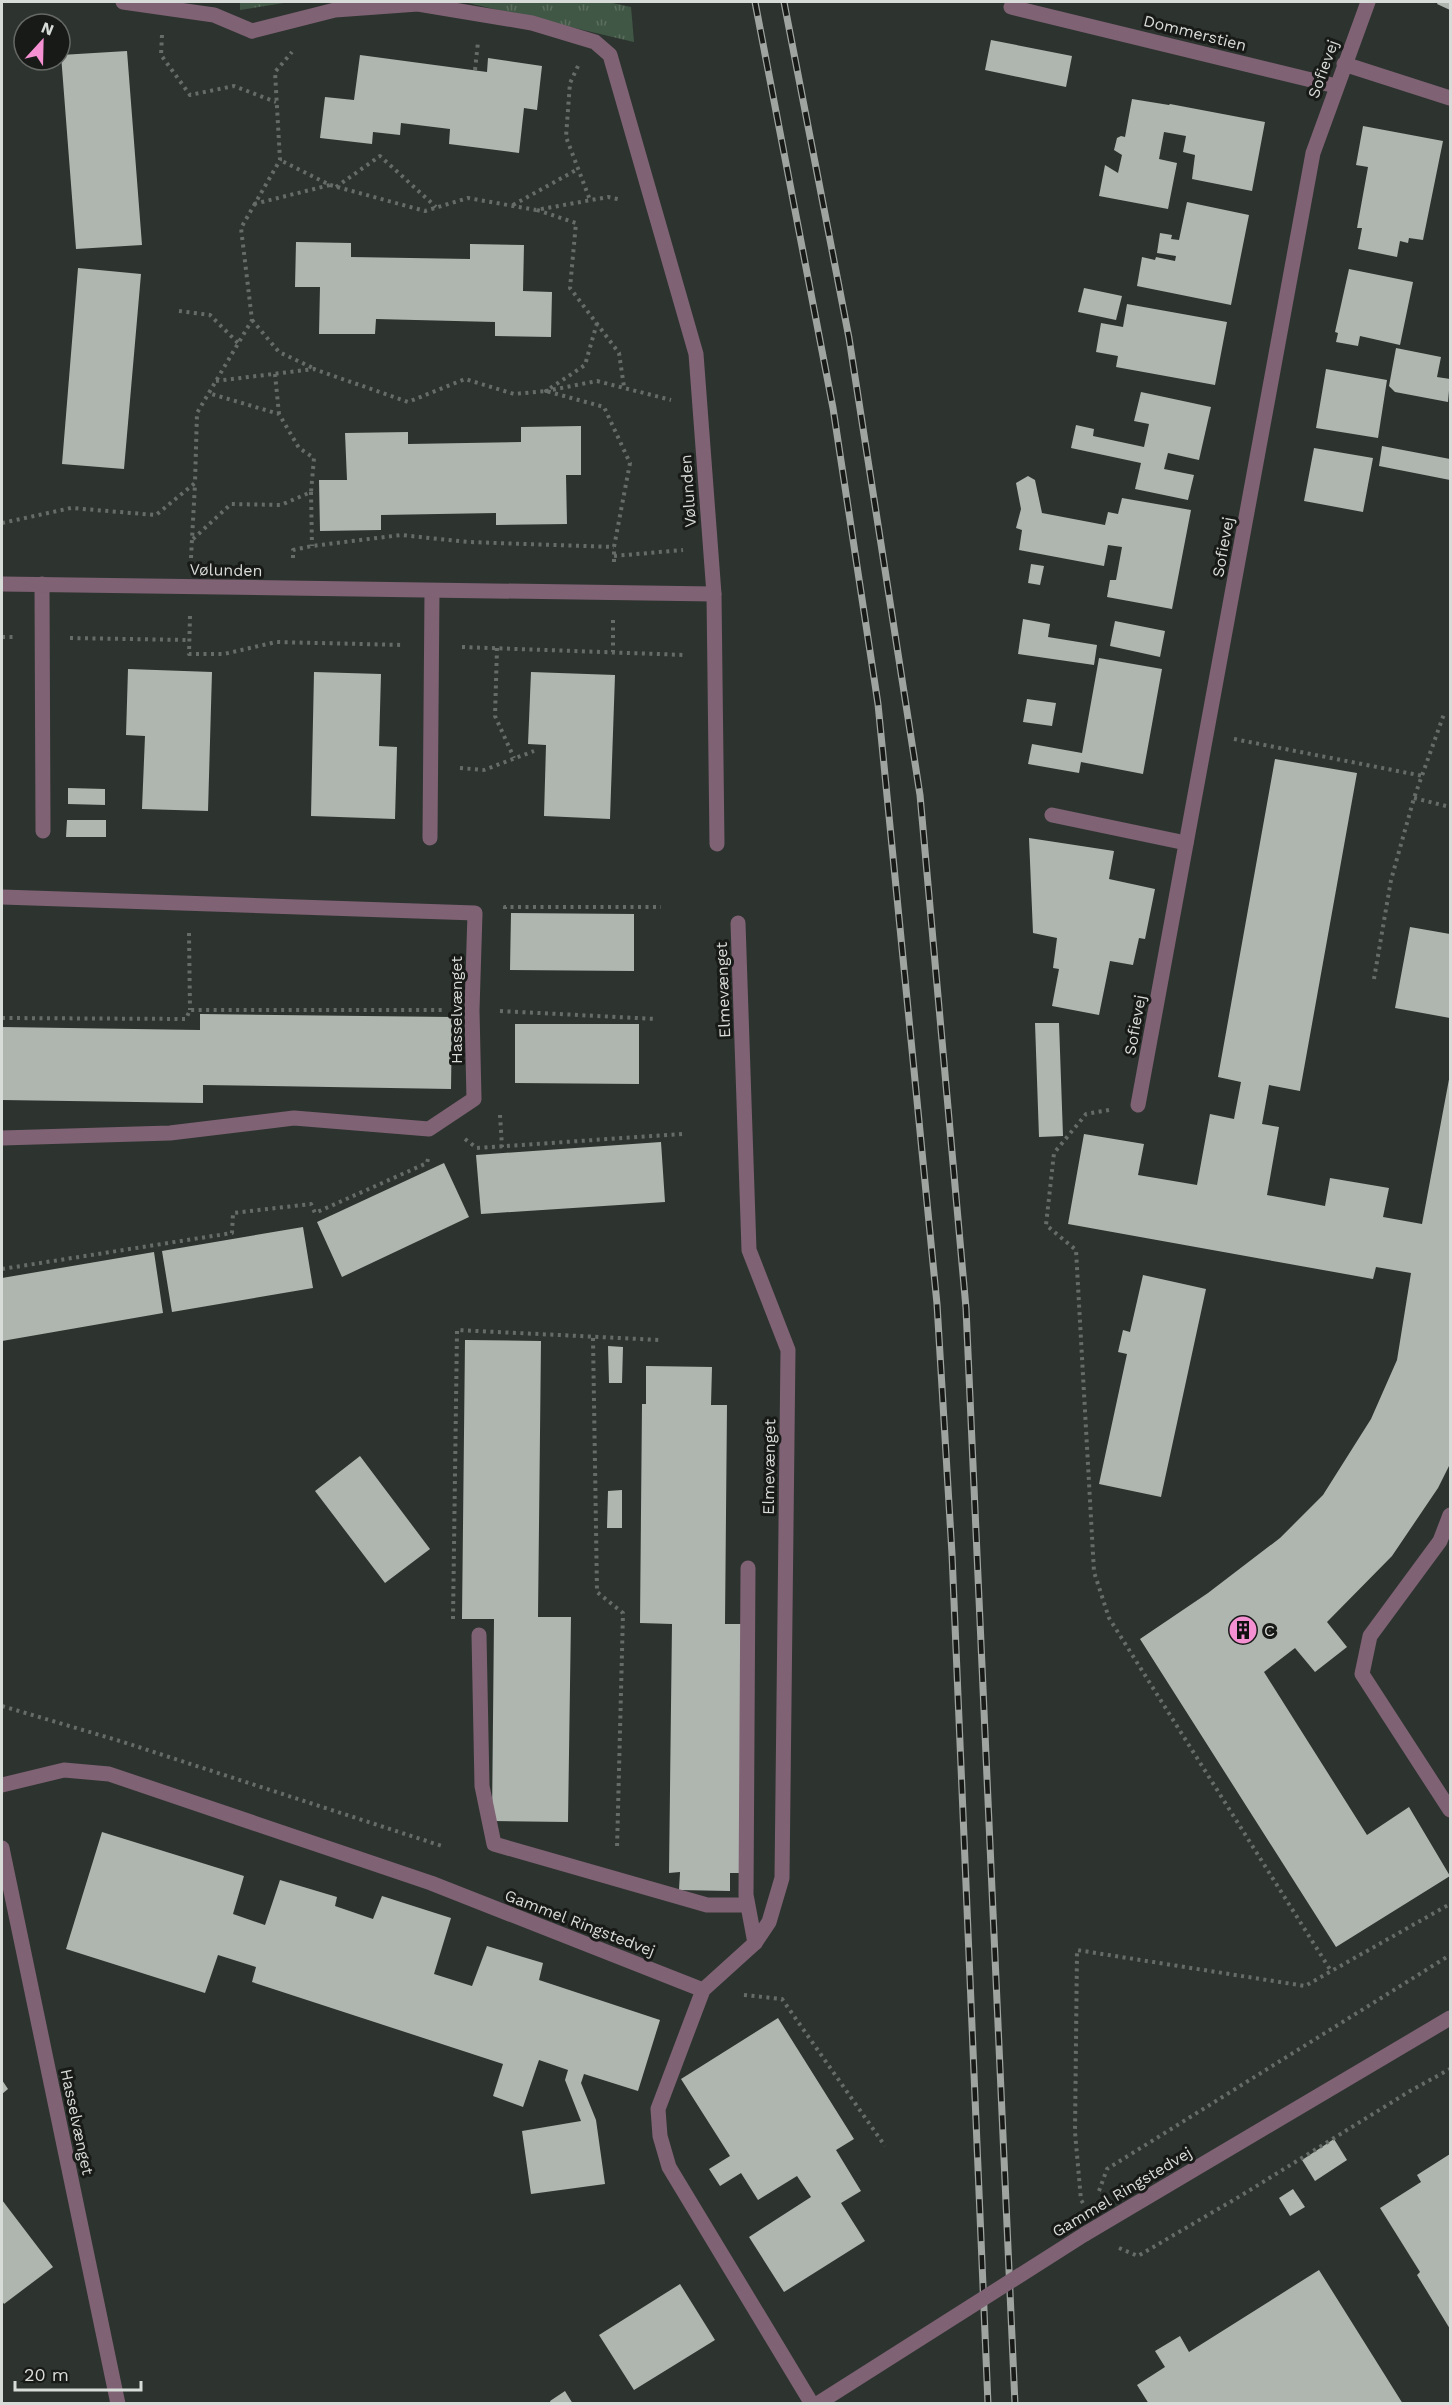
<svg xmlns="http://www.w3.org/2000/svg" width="1452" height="2405" font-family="'Work Sans',sans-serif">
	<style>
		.grass { fill: url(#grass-tufts) }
		.building { fill: #afb6b0 }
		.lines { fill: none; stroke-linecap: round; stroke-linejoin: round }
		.path { stroke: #666c67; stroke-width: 4; stroke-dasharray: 3 4.5; stroke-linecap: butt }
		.lane { stroke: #7f6274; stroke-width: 15 }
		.street { stroke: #7f6274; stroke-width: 15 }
		.rail-casing { stroke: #9fa4a1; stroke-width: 7 }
		.rail { stroke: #181a18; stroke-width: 4.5; stroke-dasharray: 14; stroke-linecap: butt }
		.street-bridge { stroke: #7f6274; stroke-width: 15 }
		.labels { text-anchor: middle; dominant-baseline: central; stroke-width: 6; stroke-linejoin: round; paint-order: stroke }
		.street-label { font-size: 16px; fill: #d8dcd9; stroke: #181a18 }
		.poi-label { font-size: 16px; fill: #d8dcd9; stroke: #181a18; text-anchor: start }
	</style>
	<defs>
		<pattern id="grass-tufts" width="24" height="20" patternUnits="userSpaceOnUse" patternTransform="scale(1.5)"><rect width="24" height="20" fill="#415745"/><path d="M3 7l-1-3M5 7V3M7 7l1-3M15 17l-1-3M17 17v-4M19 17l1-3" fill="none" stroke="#5c6f5f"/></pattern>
	</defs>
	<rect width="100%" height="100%" fill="#2d342f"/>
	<path class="grass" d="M 240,2 L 290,2 L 240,10 Z
		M 464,2 L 608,2 L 631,7 L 634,42 Z"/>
	<path class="building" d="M 1438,2 L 1450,2 L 1450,10 L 1437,4 Z
		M 991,40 L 1072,56 L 1066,87 L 985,70 Z
		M 127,51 L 142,245 L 76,249 L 61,55 Z
		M 360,55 L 487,72 L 488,58 L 542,66 L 537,110 L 524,108 L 519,153 L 449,144 L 450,129 L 401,123 L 400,135 L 373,132 L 372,144 L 320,138 L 325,97 L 354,100 Z
		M 1132,99 L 1169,105 L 1170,104 L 1265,122 L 1252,191 L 1192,179 L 1195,155 L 1183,152 L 1186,136 L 1164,132 L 1159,159 L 1177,163 L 1168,209 L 1099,196 L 1105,165 L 1118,173 L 1122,155 L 1114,150 L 1117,138 L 1121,136 L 1125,137 Z
		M 1363,126 L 1443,141 L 1423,240 L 1409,238 L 1408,243 L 1400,241 L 1397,257 L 1358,249 L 1362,228 L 1357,228 L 1368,167 L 1356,165 Z
		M 1187,202 L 1249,215 L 1231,305 L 1137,286 L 1142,257 L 1155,260 L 1156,257 L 1175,261 L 1176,256 L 1157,253 L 1160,233 L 1172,235 L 1171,239 L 1179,240 Z
		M 296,242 L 351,243 L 351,257 L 470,259 L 470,244 L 524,245 L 523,291 L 552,292 L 551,337 L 495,336 L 495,322 L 376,319 L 375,334 L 319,334 L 320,287 L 295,287 Z
		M 78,268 L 141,274 L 124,469 L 62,464 Z
		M 1349,269 L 1413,282 L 1400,345 L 1360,336 L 1358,346 L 1336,342 L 1338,333 L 1335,332 Z
		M 1084,288 L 1122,296 L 1116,320 L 1078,312 Z
		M 1127,304 L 1227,322 L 1215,385 L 1116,367 L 1118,356 L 1096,352 L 1101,323 L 1123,327 Z
		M 1396,348 L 1441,357 L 1437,377 L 1450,379 L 1448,402 L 1395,392 L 1389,386 Z
		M 1326,369 L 1387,380 L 1378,438 L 1316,428 Z
		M 1141,392 L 1211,407 L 1199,460 L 1168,453 L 1164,469 L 1194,475 L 1188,500 L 1135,489 L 1141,463 L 1071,448 L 1076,425 L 1094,429 L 1093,436 L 1144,447 L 1149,424 L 1134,421 Z
		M 581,426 L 581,475 L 566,475 L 567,524 L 496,525 L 496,513 L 381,515 L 381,530 L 320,531 L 319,480 L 347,480 L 345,433 L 408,432 L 408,444 L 521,442 L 521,427 Z
		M 1382,446 L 1450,459 L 1450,480 L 1379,466 Z
		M 1314,448 L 1373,458 L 1363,512 L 1304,501 Z
		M 1028,476 L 1035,480 L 1042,513 L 1105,525 L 1108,512 L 1118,514 L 1122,498 L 1191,510 L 1172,609 L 1107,597 L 1110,580 L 1116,580 L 1122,547 L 1108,545 L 1104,566 L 1019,550 L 1022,530 L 1016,528 L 1021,509 L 1016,483 Z
		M 1031,564 L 1044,566 L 1040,585 L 1028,583 Z
		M 1023,619 L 1050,624 L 1048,637 L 1097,645 L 1094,665 L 1018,654 Z
		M 1115,621 L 1165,631 L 1160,657 L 1110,646 Z
		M 1099,658 L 1162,669 L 1143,774 L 1081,762 L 1079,773 L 1028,764 L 1032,744 L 1082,753 Z
		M 128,669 L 212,672 L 208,811 L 142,809 L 145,736 L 126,735 Z
		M 314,672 L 381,674 L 379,746 L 397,747 L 395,819 L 311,816 Z
		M 531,672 L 615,675 L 610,819 L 544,816 L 546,745 L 528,744 Z
		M 1027,699 L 1056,703 L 1052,726 L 1023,722 Z
		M 1275,759 L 1357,773 L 1300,1091 L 1269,1085 L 1262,1124 L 1279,1127 L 1267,1195 L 1325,1206 L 1330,1178 L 1389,1188 L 1383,1217 L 1422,1224 L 1450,1074 L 1450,1464 L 1438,1488 L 1392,1556 L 1327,1622 L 1347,1647 L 1315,1672 L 1295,1648 L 1264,1672 L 1367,1835 L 1409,1807 L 1450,1876 L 1336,1947 L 1140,1639 L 1208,1593 L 1280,1538 L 1323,1495 L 1371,1419 L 1397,1360 L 1411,1273 L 1376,1267 L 1373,1279 L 1068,1224 L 1084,1134 L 1144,1144 L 1138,1175 L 1197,1185 L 1210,1114 L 1234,1119 L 1241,1082 L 1218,1077 Z
		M 68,788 L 105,789 L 105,805 L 68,804 Z
		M 67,820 L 106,820 L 106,837 L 66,837 Z
		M 1029,838 L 1114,851 L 1109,879 L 1155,889 L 1145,939 L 1139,938 L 1133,965 L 1110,961 L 1099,1015 L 1052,1006 L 1059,969 L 1053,968 L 1057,938 L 1033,933 Z
		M 511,913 L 634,914 L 634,971 L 510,970 Z
		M 1410,927 L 1450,934 L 1450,1018 L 1395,1008 Z
		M 200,1014 L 452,1017 L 451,1089 L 203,1085 L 203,1103 L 2,1100 L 2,1027 L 200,1030 Z
		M 1035,1023 L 1059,1023 L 1063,1136 L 1039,1137 Z
		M 515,1024 L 639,1024 L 639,1084 L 515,1083 Z
		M 661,1142 L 665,1202 L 481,1214 L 476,1155 Z
		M 444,1163 L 469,1217 L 342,1277 L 317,1222 Z
		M 303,1227 L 313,1288 L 172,1312 L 162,1251 Z
		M 154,1252 L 163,1313 L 2,1341 L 2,1278 Z
		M 1143,1275 L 1206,1289 L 1161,1497 L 1099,1484 L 1127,1354 L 1118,1352 L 1123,1330 L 1130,1332 Z
		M 465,1340 L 541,1341 L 538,1617 L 571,1617 L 568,1822 L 492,1821 L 494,1619 L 462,1619 Z
		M 608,1346 L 623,1347 L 622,1383 L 609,1383 Z
		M 646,1366 L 712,1367 L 711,1405 L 727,1405 L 725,1624 L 743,1624 L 741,1873 L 730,1873 L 730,1891 L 679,1890 L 680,1872 L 669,1873 L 672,1624 L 640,1623 L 642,1404 L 646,1404 Z
		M 360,1456 L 430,1549 L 385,1583 L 315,1491 Z
		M 622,1490 L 622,1528 L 607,1528 L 608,1491 Z
		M 102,1832 L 244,1876 L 233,1914 L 265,1925 L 280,1880 L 337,1897 L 335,1906 L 373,1919 L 382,1896 L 451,1918 L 434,1974 L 472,1986 L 487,1946 L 543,1963 L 539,1980 L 660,2020 L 638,2091 L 584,2074 L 581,2083 L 596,2120 L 605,2184 L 531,2194 L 522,2131 L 581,2121 L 565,2080 L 568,2070 L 539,2060 L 523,2107 L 493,2096 L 503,2064 L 252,1982 L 256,1967 L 218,1955 L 205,1993 L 66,1949 Z
		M 778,2018 L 854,2139 L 836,2150 L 861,2191 L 841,2203 L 865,2241 L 784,2292 L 749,2237 L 811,2197 L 797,2176 L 758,2200 L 741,2173 L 720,2186 L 709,2169 L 730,2156 L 681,2079 Z
		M 2,2080 L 8,2089 L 2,2094 Z
		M 1334,2139 L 1347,2160 L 1315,2181 L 1302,2160 Z
		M 1450,2154 L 1450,2329 L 1417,2275 L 1420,2272 L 1380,2208 L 1421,2182 L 1417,2175 Z
		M 1293,2189 L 1305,2207 L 1290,2216 L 1279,2198 Z
		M 2,2200 L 53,2267 L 4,2304 L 2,2301 Z
		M 1319,2270 L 1403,2404 L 1149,2404 L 1137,2385 L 1165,2367 L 1155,2351 L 1180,2336 L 1189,2352 Z
		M 680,2284 L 715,2340 L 634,2390 L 599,2335 Z
		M 565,2391 L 573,2404 L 551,2404 L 550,2401 Z"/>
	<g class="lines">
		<path class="path" d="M 162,35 L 161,55 L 190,95 L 234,86 L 276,102
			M 578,66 L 570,83 L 566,137 L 590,200
			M 475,70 L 478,42
			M 330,185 L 425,211 L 468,198 L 536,210 L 608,197 L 622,200
			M 336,187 L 380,156 L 436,207
			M 254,204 L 330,185 L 280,160
			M 513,205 L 578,169
			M 537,210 L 576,223 L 570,288 L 619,353 L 624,387
			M 179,311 L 210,315 L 238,343
			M 252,320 L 279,352 L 313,368
			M 597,323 L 585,365 L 546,391 L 597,381 L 671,400
			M 275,374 L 279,414
			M 216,381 L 314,369 L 408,402 L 465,379 L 514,394 L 546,391 L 604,407 L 630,463 L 614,547 L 614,565
			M 311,492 L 312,546
			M 2,523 L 71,508 L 156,515 L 195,483 L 197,413 L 252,320 L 241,228 L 280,160 L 275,72 L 292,52
			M 193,539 L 231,504 L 281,505 L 311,492 L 314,458 L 299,448 L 279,414 L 208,393
			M 614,556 L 683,550
			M 191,558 L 195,484
			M 293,558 L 293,550 L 312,546 L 401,535 L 468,542 L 614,547
			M 190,616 L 189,654 L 224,654 L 276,642 L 403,645
			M 613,620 L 613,652
			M 2,637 L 15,637
			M 70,638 L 189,640
			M 462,647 L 685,655
			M 497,648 L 495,716 L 514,758
			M 1234,739 L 1423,776
			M 460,768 L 484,770 L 534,751
			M 1414,798 L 1450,807
			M 505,909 L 505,907 L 661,907
			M 189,933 L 190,1010
			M 1374,979 L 1391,880 L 1414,798 L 1444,714
			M 500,1011 L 656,1019
			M 2,1018 L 186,1019 L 190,1010 L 442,1010
			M 1109,1110 L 1086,1114 L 1054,1153 L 1046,1225 L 1076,1250 L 1094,1572 L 1109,1618 L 1331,1971
			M 500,1115 L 502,1147
			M 465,1139 L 477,1148 L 682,1134
			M 2,1269 L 232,1233 L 233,1213 L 311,1204 L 315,1213 L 427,1163 L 428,1159
			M 593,1338 L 597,1592 L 623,1613 L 617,1849
			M 453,1619 L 457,1330 L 660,1340
			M 2,1706 L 120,1741 L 442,1846
			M 744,1995 L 782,1999 L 885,2146
			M 1099,2191 L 1107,2169 L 1450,1955
			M 1083,2203 L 1081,2200 L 1075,2132 L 1077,1950 L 1305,1986 L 1450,1904
			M 1119,2248 L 1138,2256 L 1242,2195 L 1410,2091 L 1450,2069"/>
		<path class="lane" d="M 123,2 L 214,15 L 252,31
			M 42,584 L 43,831
			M 714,594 L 717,844
			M 1052,815 L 1186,843
			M 430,838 L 432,591
			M 1450,1515 L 1440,1541 L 1370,1636 L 1362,1674 L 1450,1810
			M 748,1568 L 746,1895 L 755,1943
			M 479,1635 L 482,1786 L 494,1844 L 707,1905 L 748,1905
			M 1085,2234 L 1450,2018"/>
		<path class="street" d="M 1011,7 L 1336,86
			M 1344,64 L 1450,98
			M 2,584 L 714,594 L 696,354 L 610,55 L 595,42 L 532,23 L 418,4 L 335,10 L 252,31
			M 2,897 L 475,913 L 472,1010 L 474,1099 L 429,1129 L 294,1118 L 170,1133 L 2,1138
			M 1138,1105 L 1313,153 L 1368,2
			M 2,1785 L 64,1770 L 109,1774 L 431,1883 L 703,1990 L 658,2109 L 660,2136 L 669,2167 L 812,2404
			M 2,1848 L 118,2404
			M 703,1990 L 755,1943 L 769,1922 L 782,1878 L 788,1350 L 749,1250 L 738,923"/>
		<g class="rail-casing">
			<path id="rail" d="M 755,2 L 833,408 L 878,704 L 937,1304 L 952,1554 L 988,2404
				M 784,2 L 849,338 L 920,795 L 966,1308 L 1015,2404"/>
		</g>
		<use href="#rail" class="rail"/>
		<path class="street-bridge" d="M 817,2404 L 1085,2234"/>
	</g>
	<defs>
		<g id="building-disc" transform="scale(1.5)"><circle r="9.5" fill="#f591d2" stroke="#181a18"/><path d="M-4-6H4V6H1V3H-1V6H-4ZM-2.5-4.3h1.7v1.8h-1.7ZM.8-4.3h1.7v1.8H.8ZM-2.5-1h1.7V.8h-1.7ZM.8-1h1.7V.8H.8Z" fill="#111"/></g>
	</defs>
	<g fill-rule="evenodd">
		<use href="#building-disc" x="1243" y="1630"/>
	</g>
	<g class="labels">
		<g class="street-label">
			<text transform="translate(1195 33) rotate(14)">Dommerstien</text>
			<text transform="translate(1323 69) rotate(-70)">Sofievej</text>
			<text transform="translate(688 491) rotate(-94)">Vølunden</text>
			<text transform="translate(1223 547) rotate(-80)">Sofievej</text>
			<text transform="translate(226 570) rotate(1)">Vølunden</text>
			<text transform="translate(723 990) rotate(-92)">Elmevænget</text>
			<text transform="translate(456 1010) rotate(-90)">Hasselvænget</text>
			<text transform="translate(1135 1025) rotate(-80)">Sofievej</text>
			<text transform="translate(769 1467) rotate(-89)">Elmevænget</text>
			<text transform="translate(580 1923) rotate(21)">Gammel Ringstedvej</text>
			<text transform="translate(77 2122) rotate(78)">Hasselvænget</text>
			<text transform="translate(1122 2192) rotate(-31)">Gammel Ringstedvej</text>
		</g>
		<g class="poi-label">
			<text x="1264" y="1630">C</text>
		</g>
	</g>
	<rect width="1452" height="2405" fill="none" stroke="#d8dcd9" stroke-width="6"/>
	<g transform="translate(42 42) rotate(22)"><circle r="28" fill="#181a18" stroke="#656865" stroke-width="1.5"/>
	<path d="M0-4.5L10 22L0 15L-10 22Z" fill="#f591d2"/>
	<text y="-9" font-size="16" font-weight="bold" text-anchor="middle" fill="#d8dcd9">N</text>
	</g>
	<path d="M15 2381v9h126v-9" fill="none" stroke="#d8dcd9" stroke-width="3"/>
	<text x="24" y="2381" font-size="18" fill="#d8dcd9" stroke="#181a18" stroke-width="4.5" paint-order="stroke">20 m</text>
</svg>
